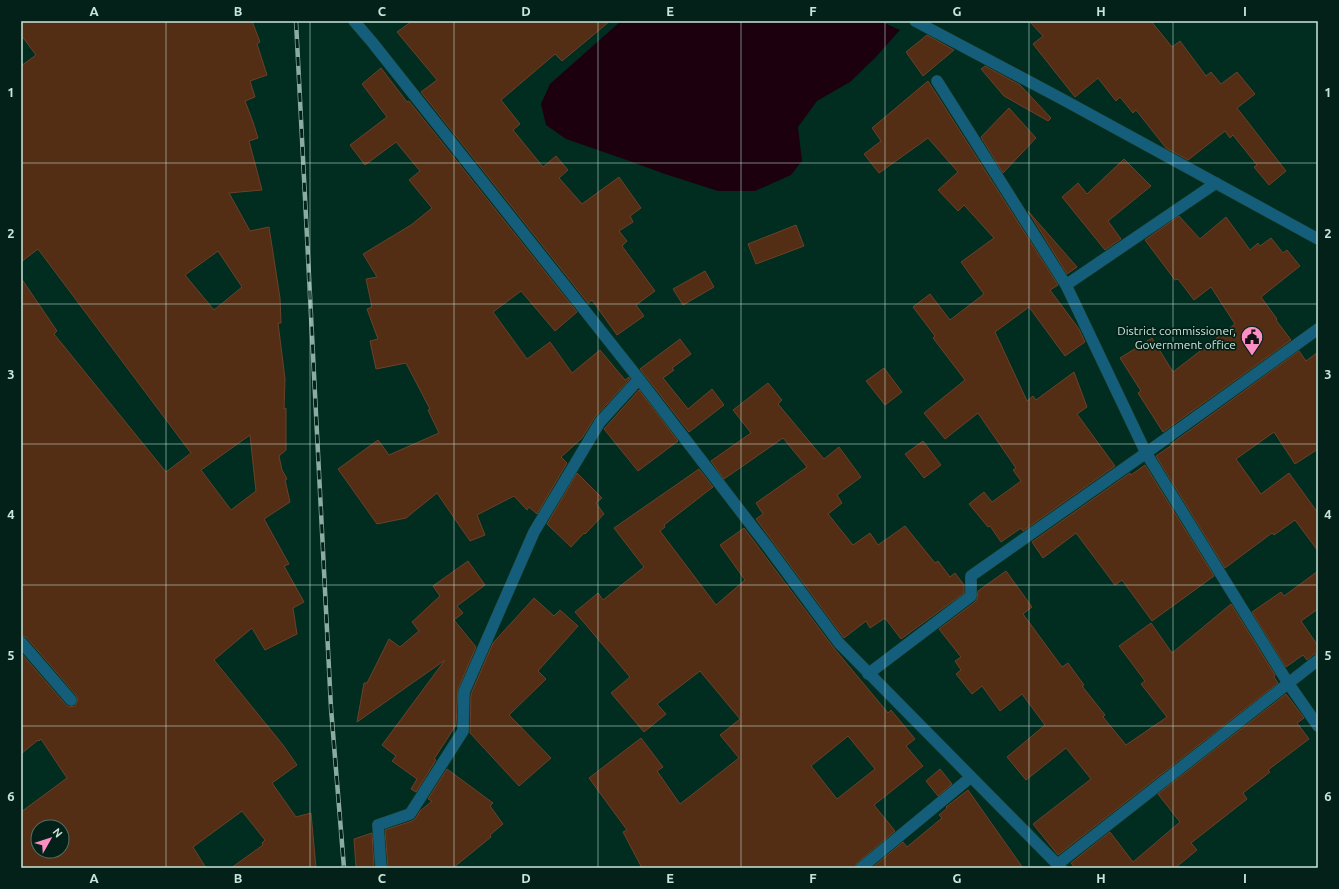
<svg xmlns="http://www.w3.org/2000/svg" width="1339" height="889" font-family="Ubuntu,sans-serif">
	<style>
		.water { fill: #1c000e }
		.building { fill: #542d15; stroke: #6b412a; fill-rule: evenodd }
		.lines { fill: none; stroke-linecap: round; stroke-linejoin: round }
		.minor-casing { stroke: #204b3e; stroke-width: 12 }
		.tertiary-casing { stroke: #204b3e; stroke-width: 12 }
		.minor { stroke: #155e7b; stroke-width: 11 }
		.tertiary { stroke: #155e7b; stroke-width: 11 }
		.rail-casing { stroke: #8bada1; stroke-width: 4.5 }
		.rail { stroke: #032118; stroke-width: 3; stroke-dasharray: 9; stroke-linecap: butt }
		.grid { fill: none; stroke: #c9e6da; stroke-width: 1; stroke-opacity: 0.55 }
		.labels { text-anchor: middle; dominant-baseline: central; stroke-width: 3.5; stroke-linejoin: round; paint-order: stroke }
		.poi-label { font-size: 12px; fill: #c9e6da; stroke: #032118; text-anchor: end }
		.neatline { fill: none; stroke: #c9e6da; stroke-width: 1.5 }
		.grid-label { font-size: 13px; text-anchor: middle; font-weight: bold; fill: #c9e6da }
	</style>
	<rect width="100%" height="100%" fill="#002d20"/>
	<path class="water" d="M 621,21 L 880,21 L 900,30 L 875,58 L 850,82 L 817,101 L 798,127 L 802,161 L 791,175 L 755,191 L 718,191 L 665,174 L 621,158 L 566,139 L 546,125 L 541,104 L 550,84 Z"/>
	<path class="building" d="M 21,21 L 252,21 L 260,42 L 257,44 L 267,75 L 250,81 L 255,97 L 245,101 L 253,122 L 258,138 L 249,141 L 262,190 L 229,193 L 250,231 L 269,227 L 280,298 L 281,323 L 278,323 L 285,379 L 284,409 L 286,408 L 286,450 L 279,456 L 282,470 L 287,479 L 285,480 L 290,502 L 264,519 L 289,564 L 284,566 L 304,602 L 293,608 L 297,634 L 265,650 L 252,628 L 214,660 L 283,745 L 297,765 L 272,783 L 296,817 L 311,813 L 316,868 L 231,868 L 263,845 L 262,843 L 265,840 L 242,811 L 193,847 L 206,868 L 21,868 L 21,812 L 67,778 L 41,739 L 39,741 L 38,740 L 21,754 L 21,653 L 66,705 L 69,707 L 75,706 L 78,699 L 76,695 L 26,637 L 21,635 L 21,278 L 57,331 L 54,334 L 166,472 L 191,453 L 38,249 L 21,262 L 21,66 L 36,55 L 21,35 ZM 218,251 L 242,287 L 214,310 L 185,275 ZM 250,435 L 256,491 L 231,510 L 201,470 ZM 38,827 L 62,827 L 62,851 L 38,851 Z
		M 412,21 L 610,21 L 562,61 L 555,54 L 501,100 L 520,124 L 513,130 L 543,167 L 556,156 L 568,170 L 559,178 L 582,204 L 619,177 L 641,208 L 630,216 L 633,222 L 619,231 L 627,241 L 622,246 L 655,291 L 636,305 L 644,316 L 617,335 L 592,300 L 588,303 L 421,92 L 437,80 L 397,32 Z
		M 1029,21 L 1151,21 L 1172,47 L 1180,41 L 1206,76 L 1211,72 L 1221,84 L 1237,72 L 1255,94 L 1237,108 L 1286,171 L 1269,185 L 1254,167 L 1257,165 L 1233,135 L 1230,138 L 1225,131 L 1188,160 L 1166,148 L 1136,110 L 1133,113 L 1120,97 L 1116,101 L 1098,78 L 1075,97 L 1033,44 L 1043,36 Z
		M 927,35 L 954,50 L 923,76 L 906,52 Z
		M 985,66 L 1020,85 L 1051,118 L 1048,121 L 1004,96 L 981,69 Z
		M 381,68 L 407,102 L 409,101 L 577,312 L 555,331 L 521,291 L 493,312 L 527,359 L 550,342 L 572,373 L 600,350 L 625,380 L 629,377 L 630,379 L 595,417 L 582,438 L 561,457 L 567,463 L 537,514 L 529,507 L 527,510 L 514,496 L 477,515 L 485,535 L 470,541 L 437,493 L 406,518 L 377,524 L 338,469 L 378,440 L 389,455 L 439,433 L 428,410 L 430,409 L 406,363 L 376,369 L 370,341 L 378,339 L 367,309 L 372,307 L 366,279 L 377,277 L 363,254 L 411,225 L 432,208 L 409,180 L 420,171 L 396,142 L 365,165 L 350,145 L 387,117 L 362,84 Z
		M 928,81 L 1058,285 L 1050,290 L 1079,329 L 1085,342 L 1065,356 L 1029,307 L 995,332 L 1027,401 L 1033,396 L 1036,400 L 1074,372 L 1087,407 L 1077,414 L 1115,466 L 1023,531 L 1021,528 L 1001,542 L 990,526 L 988,527 L 969,504 L 984,492 L 992,502 L 1021,481 L 1013,470 L 1016,468 L 978,413 L 945,439 L 924,413 L 965,380 L 933,338 L 935,336 L 913,307 L 930,294 L 950,320 L 984,294 L 961,262 L 994,238 L 964,205 L 958,211 L 938,190 L 958,172 L 928,138 L 879,173 L 864,154 L 881,141 L 872,128 Z
		M 1009,108 L 1036,138 L 1003,173 L 981,137 Z
		M 1124,159 L 1151,186 L 1108,221 L 1121,239 L 1105,250 L 1062,197 L 1078,183 L 1087,194 Z
		M 1028,211 L 1077,267 L 1067,274 Z
		M 1179,216 L 1200,239 L 1226,217 L 1250,250 L 1258,243 L 1260,246 L 1271,238 L 1283,253 L 1287,250 L 1300,266 L 1261,297 L 1277,319 L 1276,320 L 1291,340 L 1163,432 L 1138,393 L 1141,391 L 1120,358 L 1152,338 L 1173,372 L 1235,324 L 1211,287 L 1194,300 L 1178,279 L 1175,280 L 1145,240 Z
		M 796,225 L 804,246 L 756,264 L 748,244 Z
		M 705,271 L 714,287 L 683,305 L 673,289 Z
		M 680,339 L 691,354 L 672,368 L 674,370 L 663,378 L 688,409 L 712,389 L 724,405 L 689,432 L 640,369 Z
		M 1299,351 L 1306,361 L 1318,352 L 1318,449 L 1295,464 L 1274,432 L 1236,459 L 1261,494 L 1289,473 L 1318,513 L 1318,551 L 1295,520 L 1274,535 L 1272,533 L 1225,568 L 1156,456 L 1172,445 L 1171,444 Z
		M 884,368 L 902,392 L 885,405 L 866,381 Z
		M 768,383 L 782,400 L 778,404 L 824,459 L 839,447 L 861,477 L 837,495 L 842,503 L 828,514 L 853,545 L 870,533 L 878,545 L 905,526 L 935,563 L 938,561 L 950,577 L 955,573 L 964,585 L 964,593 L 901,639 L 885,618 L 870,628 L 866,621 L 844,638 L 756,519 L 763,514 L 756,503 L 807,467 L 783,438 L 724,479 L 711,461 L 751,433 L 733,410 Z
		M 639,390 L 678,441 L 638,471 L 604,429 Z
		M 923,441 L 941,465 L 924,478 L 905,454 Z
		M 1145,465 L 1214,576 L 1152,621 L 1122,580 L 1115,585 L 1076,533 L 1043,558 L 1032,542 L 1130,473 L 1131,475 Z
		M 699,469 L 713,487 L 664,525 L 665,527 L 660,531 L 716,605 L 745,580 L 720,545 L 744,528 L 833,647 L 888,713 L 891,710 L 915,739 L 906,746 L 923,766 L 874,805 L 895,831 L 857,863 L 854,868 L 642,868 L 623,832 L 627,830 L 589,778 L 641,738 L 663,767 L 657,771 L 680,804 L 739,758 L 720,735 L 740,719 L 700,671 L 657,704 L 666,714 L 644,732 L 611,693 L 630,677 L 575,612 L 598,593 L 603,600 L 644,567 L 614,528 ZM 848,736 L 875,769 L 837,799 L 811,766 Z
		M 577,473 L 602,498 L 596,503 L 604,514 L 585,534 L 584,533 L 571,547 L 547,524 Z
		M 468,561 L 485,585 L 457,606 L 463,613 L 454,620 L 476,647 L 458,689 L 456,725 L 434,759 L 436,760 L 416,792 L 411,789 L 417,779 L 392,761 L 396,756 L 382,745 L 445,660 L 357,722 L 364,683 L 367,683 L 389,639 L 400,647 L 419,631 L 412,622 L 440,596 L 433,586 Z
		M 1006,571 L 1032,607 L 1023,614 L 1062,667 L 1068,663 L 1084,685 L 1082,686 L 1105,715 L 1103,717 L 1126,745 L 1167,717 L 1141,684 L 1145,681 L 1119,646 L 1151,623 L 1172,653 L 1231,604 L 1275,675 L 1274,677 L 1278,683 L 1058,855 L 1033,824 L 1091,779 L 1066,748 L 1026,780 L 1007,757 L 1045,725 L 1022,694 L 1000,711 L 982,686 L 972,694 L 956,674 L 961,670 L 955,661 L 961,657 L 939,629 L 975,602 L 977,599 L 978,591 Z
		M 1318,571 L 1318,609 L 1301,621 L 1318,646 L 1318,653 L 1314,654 L 1307,660 L 1303,655 L 1286,667 L 1252,612 L 1281,592 L 1284,596 Z
		M 534,598 L 554,616 L 560,610 L 578,626 L 538,671 L 546,679 L 509,715 L 551,758 L 519,786 L 470,733 L 471,694 L 493,643 Z
		M 1286,694 L 1304,718 L 1297,723 L 1309,739 L 1268,770 L 1270,772 L 1243,793 L 1247,799 L 1191,843 L 1197,850 L 1175,868 L 1075,868 L 1071,863 L 1110,832 L 1133,862 L 1180,822 L 1158,794 Z
		M 447,769 L 493,803 L 490,806 L 503,824 L 490,835 L 491,837 L 453,868 L 388,868 L 385,830 L 412,821 L 416,818 L 420,811 L 432,801 L 428,799 Z
		M 940,769 L 952,784 L 938,796 L 926,781 Z
		M 968,790 L 1023,868 L 872,868 L 903,842 L 907,847 L 942,818 L 939,815 L 947,808 L 946,807 Z
		M 372,833 L 374,868 L 356,868 L 354,839 Z"/>
	<g class="lines">
		<g class="minor-casing">
			<path id="minor" d="M 915,21 L 1062,99 L 1318,239
				M 937,81 L 1066,285
				M 1318,329 L 1146,453 L 1288,683 L 1318,726
				M 21,642 L 71,700
				M 868,674 L 971,596 L 971,576 L 1146,453 L 1066,285 L 1216,183
				M 1058,864 L 1318,660
				M 381,868 L 378,825 L 410,814 L 463,731 L 464,692 L 534,532 L 600,422 L 639,379
				M 861,868 L 971,777"/>
		</g>
		<g class="tertiary-casing">
			<path id="tertiary" d="M 354,21 L 372,42 L 639,379 L 768,547 L 839,643 L 1061,868"/>
		</g>
		<use href="#minor" class="minor"/>
		<use href="#tertiary" class="tertiary"/>
		<g class="rail-casing">
			<path id="rail" d="M 296,21 L 331,708 L 344,868"/>
		</g>
		<use href="#rail" class="rail"/>
	</g>
	<path class="grid" d="M 166,21 L 166,868M 310,21 L 310,868M 454,21 L 454,868M 598,21 L 598,868M 741,21 L 741,868M 885,21 L 885,868M 1029,21 L 1029,868M 1173,21 L 1173,868M 21,163 L 1318,163M 21,304 L 1318,304M 21,444 L 1318,444M 21,585 L 1318,585M 21,726 L 1318,726"/>
	<defs>
		<g id="civic-pin" transform="scale(1.15)"><path d="M0 17L-7.5 6A9.5 9.5 0 1 1 7.5 6Z" fill="#fb8fc4" stroke="#032118"/><path d="M-.6-6.5H3V-4.5H.6V-3L4-1V1h2V6H-6V1h2V-1L-.6-3ZM-1.2 2.5V6h2.4V2.5Z" fill="#111"/></g>
	</defs>
	<g fill-rule="evenodd">
		<use href="#civic-pin" x="1252" y="337"/>
	</g>
	<g class="labels">
		<g class="poi-label">
			<text x="1236" y="330">District commissioner,<tspan x="1236" dy="14">Government office</tspan></text>
		</g>
	</g>
	<rect width="1339" height="889" fill="none" stroke="#032118" stroke-width="44"/>
	<g transform="translate(50 839) rotate(51)"><circle r="19" fill="#032118" stroke="#527066"/>
	<path d="M0-3L7 15L0 10L-7 15Z" fill="#fb8fc4"/>
	<text y="-6" font-size="11" font-weight="bold" text-anchor="middle" fill="#c9e6da">N</text>
	</g>
	<rect x="22" y="22" width="1295" height="845" class="neatline"/>
	<g class="grid-label">
		<text x="94" y="16">A</text>
		<text x="238" y="16">B</text>
		<text x="382" y="16">C</text>
		<text x="526" y="16">D</text>
		<text x="670" y="16">E</text>
		<text x="813" y="16">F</text>
		<text x="957" y="16">G</text>
		<text x="1101" y="16">H</text>
		<text x="1245" y="16">I</text>
		<text x="11" y="97">1</text>
		<text x="1328" y="97">1</text>
		<text x="11" y="238">2</text>
		<text x="1328" y="238">2</text>
		<text x="11" y="379">3</text>
		<text x="1328" y="379">3</text>
		<text x="11" y="519">4</text>
		<text x="1328" y="519">4</text>
		<text x="11" y="660">5</text>
		<text x="1328" y="660">5</text>
		<text x="11" y="801">6</text>
		<text x="1328" y="801">6</text>
		<text x="94" y="883">A</text>
		<text x="238" y="883">B</text>
		<text x="382" y="883">C</text>
		<text x="526" y="883">D</text>
		<text x="670" y="883">E</text>
		<text x="813" y="883">F</text>
		<text x="957" y="883">G</text>
		<text x="1101" y="883">H</text>
		<text x="1245" y="883">I</text>
	</g>
</svg>
